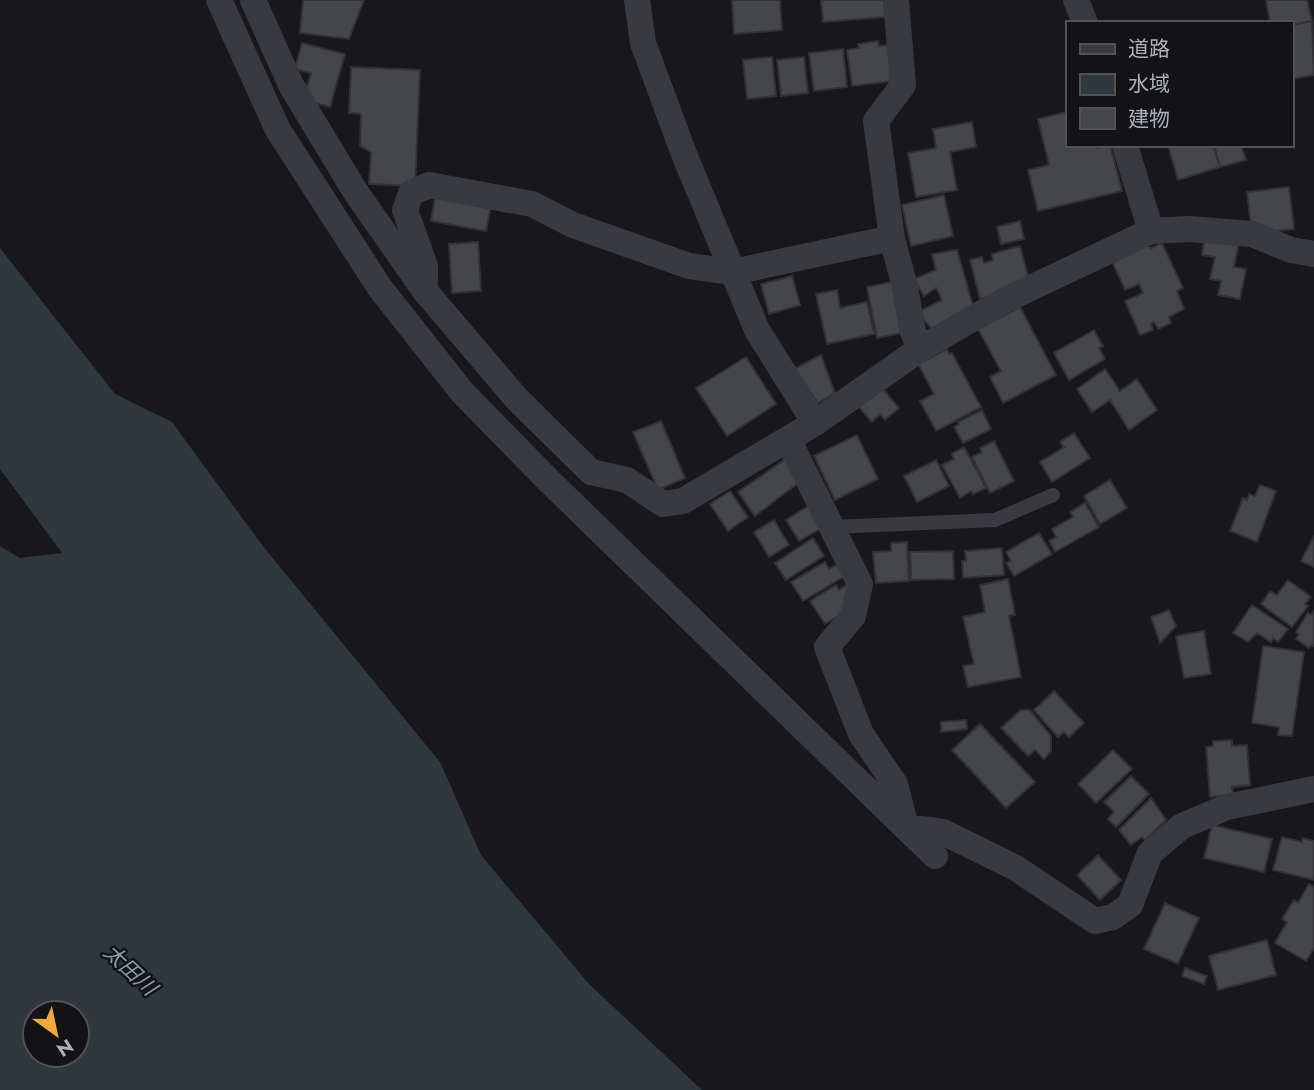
<svg xmlns="http://www.w3.org/2000/svg" width="1314" height="1090" font-family="Jost,'Noto Sans JP',sans-serif">
	<style>
		.water { fill: #2e383e; fill-rule: evenodd }
		.building { fill: #45464a; stroke: #323236; stroke-width: 2 }
		.lines { fill: none; stroke-linecap: round; stroke-linejoin: round }
		.service { stroke: #393a3f; stroke-width: 14 }
		.minor { stroke: #393a3f; stroke-width: 26 }
		.labels { text-anchor: middle; dominant-baseline: central; stroke-width: 5; stroke-linejoin: round; paint-order: stroke }
		.water-label { font-size: 21px; font-style: italic; fill: #839fb3; stroke: #131315 }
	</style>
	<rect width="100%" height="100%" fill="#18181a"/>
	<path class="water" d="M 0,248 L 115,394 L 172,422 L 262,545 L 440,762 L 481,855 L 589,984 L 702,1090 L 0,1090 L 0,546 L 20,558 L 62,553 L 0,469 ZM 35,1013 L 77,1013 L 77,1055 L 35,1055 Z"/>
	<path class="building" d="M 303,0 L 364,0 L 349,39 L 300,33 Z
		M 732,0 L 780,0 L 782,30 L 734,34 Z
		M 821,0 L 884,0 L 885,17 L 823,22 Z
		M 1266,0 L 1307,0 L 1312,21 L 1291,25 L 1291,23 L 1270,23 Z
		M 1312,21 L 1314,75 L 1291,79 L 1291,25 Z
		M 878,41 L 879,46 L 888,45 L 893,81 L 852,86 L 847,50 L 859,48 L 858,44 Z
		M 302,43 L 345,54 L 330,107 L 303,100 L 311,73 L 295,69 Z
		M 843,49 L 847,87 L 814,91 L 809,53 Z
		M 772,57 L 776,96 L 747,99 L 743,60 Z
		M 804,57 L 808,93 L 781,96 L 777,60 Z
		M 351,67 L 420,70 L 415,186 L 369,184 L 371,152 L 360,146 L 361,114 L 349,113 Z
		M 1067,112 L 1067,145 L 1097,145 L 1097,148 L 1110,145 L 1122,191 L 1038,211 L 1028,170 L 1049,165 L 1038,119 Z
		M 972,122 L 976,147 L 950,152 L 957,190 L 916,197 L 908,153 L 936,148 L 933,129 Z
		M 1168,145 L 1213,145 L 1220,167 L 1178,180 Z
		M 1214,145 L 1241,145 L 1246,160 L 1220,167 Z
		M 1289,187 L 1294,229 L 1252,234 L 1247,192 Z
		M 944,195 L 953,236 L 911,246 L 902,205 Z
		M 435,197 L 491,206 L 486,231 L 431,221 Z
		M 1020,221 L 1024,239 L 1001,244 L 997,227 Z
		M 1205,236 L 1239,242 L 1234,267 L 1246,269 L 1240,299 L 1218,295 L 1221,281 L 1210,279 L 1215,257 L 1202,255 Z
		M 1146,240 L 1150,249 L 1162,243 L 1183,288 L 1177,291 L 1184,309 L 1169,317 L 1171,323 L 1158,329 L 1154,322 L 1151,324 L 1153,330 L 1140,335 L 1125,301 L 1143,293 L 1139,284 L 1125,290 L 1110,257 Z
		M 478,242 L 481,291 L 452,293 L 449,244 Z
		M 1020,246 L 1029,280 L 980,299 L 970,260 L 982,257 L 984,263 L 993,260 L 992,254 Z
		M 957,250 L 974,309 L 934,332 L 918,312 L 942,300 L 936,288 L 924,296 L 914,279 L 936,270 L 932,254 Z
		M 792,276 L 800,305 L 769,314 L 761,284 Z
		M 892,282 L 901,333 L 877,338 L 867,287 Z
		M 837,290 L 840,308 L 867,302 L 874,334 L 827,344 L 816,294 Z
		M 1020,307 L 1056,375 L 1003,403 L 990,377 L 1001,371 L 978,329 Z
		M 1094,330 L 1103,346 L 1099,348 L 1105,359 L 1069,380 L 1054,353 Z
		M 947,349 L 949,354 L 952,353 L 981,407 L 936,431 L 920,401 L 934,394 L 918,364 Z
		M 821,355 L 835,393 L 818,403 L 794,369 Z
		M 746,357 L 776,404 L 727,436 L 696,388 Z
		M 1105,369 L 1120,391 L 1137,379 L 1157,410 L 1129,430 L 1110,400 L 1092,412 L 1077,389 Z
		M 881,387 L 899,408 L 885,420 L 880,414 L 872,422 L 858,406 Z
		M 982,410 L 991,429 L 963,443 L 954,427 L 959,424 L 958,422 Z
		M 661,421 L 685,478 L 658,490 L 633,432 Z
		M 1074,433 L 1090,458 L 1052,482 L 1040,462 L 1064,447 L 1060,442 Z
		M 857,435 L 878,479 L 835,500 L 814,456 Z
		M 994,441 L 1014,481 L 990,493 L 972,457 L 982,452 L 980,448 Z
		M 964,447 L 986,488 L 973,494 L 971,491 L 960,498 L 942,465 L 954,459 L 952,454 Z
		M 787,458 L 802,480 L 755,516 L 738,492 Z
		M 936,460 L 949,486 L 917,502 L 904,476 Z
		M 1110,480 L 1127,508 L 1100,524 L 1084,496 Z
		M 1260,485 L 1276,491 L 1257,542 L 1230,531 L 1243,498 L 1247,500 L 1249,494 L 1255,496 Z
		M 730,491 L 748,517 L 728,531 L 710,504 Z
		M 813,503 L 827,525 L 799,541 L 786,520 Z
		M 1085,503 L 1099,527 L 1055,552 L 1049,541 L 1056,537 L 1052,529 L 1073,517 L 1070,512 Z
		M 774,520 L 789,545 L 769,557 L 754,532 Z
		M 1039,533 L 1052,554 L 1014,576 L 1006,563 L 1011,561 L 1006,552 Z
		M 1314,536 L 1314,567 L 1301,561 Z
		M 813,538 L 824,556 L 786,580 L 775,563 Z
		M 907,542 L 909,581 L 876,583 L 873,552 L 891,551 L 891,543 Z
		M 1002,548 L 1004,575 L 963,578 L 962,561 L 966,561 L 965,551 Z
		M 953,551 L 954,579 L 911,580 L 910,552 Z
		M 843,561 L 850,573 L 803,601 L 791,582 L 825,562 L 829,569 Z
		M 1008,579 L 1015,615 L 1009,616 L 1021,677 L 968,687 L 963,666 L 974,664 L 963,617 L 985,612 L 980,585 Z
		M 1288,580 L 1311,597 L 1305,604 L 1308,606 L 1292,627 L 1261,604 L 1270,591 L 1277,595 Z
		M 848,584 L 851,608 L 825,624 L 810,601 L 836,585 L 839,590 Z
		M 1252,605 L 1288,629 L 1278,642 L 1273,638 L 1271,642 L 1257,633 L 1248,642 L 1233,633 Z
		M 1169,610 L 1176,626 L 1160,643 L 1151,617 Z
		M 1314,611 L 1314,646 L 1311,645 L 1309,648 L 1296,639 L 1299,634 L 1296,632 L 1308,613 L 1311,615 Z
		M 1204,631 L 1211,674 L 1184,678 L 1176,636 Z
		M 1263,646 L 1304,652 L 1292,736 L 1278,735 L 1279,727 L 1252,723 Z
		M 1054,691 L 1084,723 L 1069,737 L 1064,732 L 1058,737 L 1034,710 Z
		M 1021,710 L 1030,710 L 1051,736 L 1051,751 L 1044,759 L 1035,750 L 1028,756 L 1001,728 Z
		M 966,720 L 967,729 L 941,732 L 941,722 Z
		M 980,724 L 1035,782 L 1006,808 L 952,750 Z
		M 1232,740 L 1232,746 L 1247,745 L 1250,785 L 1232,787 L 1233,795 L 1210,797 L 1206,747 L 1213,746 L 1213,741 Z
		M 1113,750 L 1132,769 L 1096,803 L 1078,784 Z
		M 1131,776 L 1149,794 L 1116,827 L 1108,819 L 1114,812 L 1104,802 Z
		M 1151,798 L 1166,820 L 1145,840 L 1142,837 L 1131,845 L 1119,830 Z
		M 1212,825 L 1272,839 L 1264,872 L 1204,858 Z
		M 1282,837 L 1302,842 L 1303,838 L 1314,841 L 1314,880 L 1273,870 Z
		M 1098,855 L 1121,880 L 1100,900 L 1077,875 Z
		M 1309,884 L 1314,887 L 1314,948 L 1306,961 L 1275,943 L 1287,922 L 1282,919 L 1294,900 L 1298,903 Z
		M 1165,903 L 1199,918 L 1178,964 L 1144,949 Z
		M 1267,940 L 1276,975 L 1218,990 L 1209,956 Z
		M 1185,968 L 1207,976 L 1204,984 L 1182,976 Z"/>
	<g class="lines">
		<path class="service" d="M 832,527 L 995,520 L 1053,495"/>
		<path class="minor" d="M 219,0 L 278,130 L 380,288 L 462,392 L 548,480 L 935,856
			M 253,0 L 291,85 L 355,191 L 425,291 L 517,399 L 591,472 L 627,480 L 663,504 L 683,501 L 815,423 L 920,349 L 1003,301 L 1151,231 L 1189,229 L 1252,234 L 1291,250 L 1314,254
			M 637,0 L 643,43 L 684,154 L 757,330 L 815,423
			M 896,0 L 903,85 L 876,121 L 892,238 L 905,287 L 913,332 L 920,349
			M 1076,0 L 1085,23
			M 1125,145 L 1151,231
			M 425,285 L 425,266 L 405,210 L 411,193 L 429,185 L 532,204 L 573,225 L 689,266 L 733,272 L 892,238
			M 788,439 L 860,584 L 853,616 L 827,647 L 861,734 L 895,784 L 906,827 L 943,832 L 1016,868 L 1095,921 L 1113,917 L 1130,905 L 1150,853 L 1182,826 L 1227,807 L 1314,789"/>
	</g>
	<g class="labels">
		<g class="water-label">
			<text transform="translate(130 970) rotate(43)">太田川</text>
		</g>
	</g>
	<rect x="1066" y="21" width="228" height="126" fill="#131315" stroke="#505257" stroke-width="2"/>
	<rect x="1080" y="44" width="35" height="10" fill="#393a3f" stroke="#505257" stroke-width="2"/>
	<text x="1128" y="56" font-size="21" fill="#abb0ba">道路</text>
	<rect x="1080" y="74" width="35" height="21" fill="#2e383e" stroke="#505257" stroke-width="2"/>
	<text x="1128" y="91" font-size="21" fill="#abb0ba">水域</text>
	<rect x="1080" y="108" width="35" height="21" fill="#45464a" stroke="#505257" stroke-width="2"/>
	<text x="1128" y="126" font-size="21" fill="#abb0ba">建物</text>
	<g transform="translate(56 1034) rotate(147)"><circle r="33" fill="#131315" stroke="#505257" stroke-width="2"/>
	<path d="M0-5L12 26L0 18L-12 26Z" fill="#eea93c"/>
	<text y="-10" font-size="19" font-weight="bold" text-anchor="middle" fill="#abb0ba">N</text>
	</g>
</svg>
